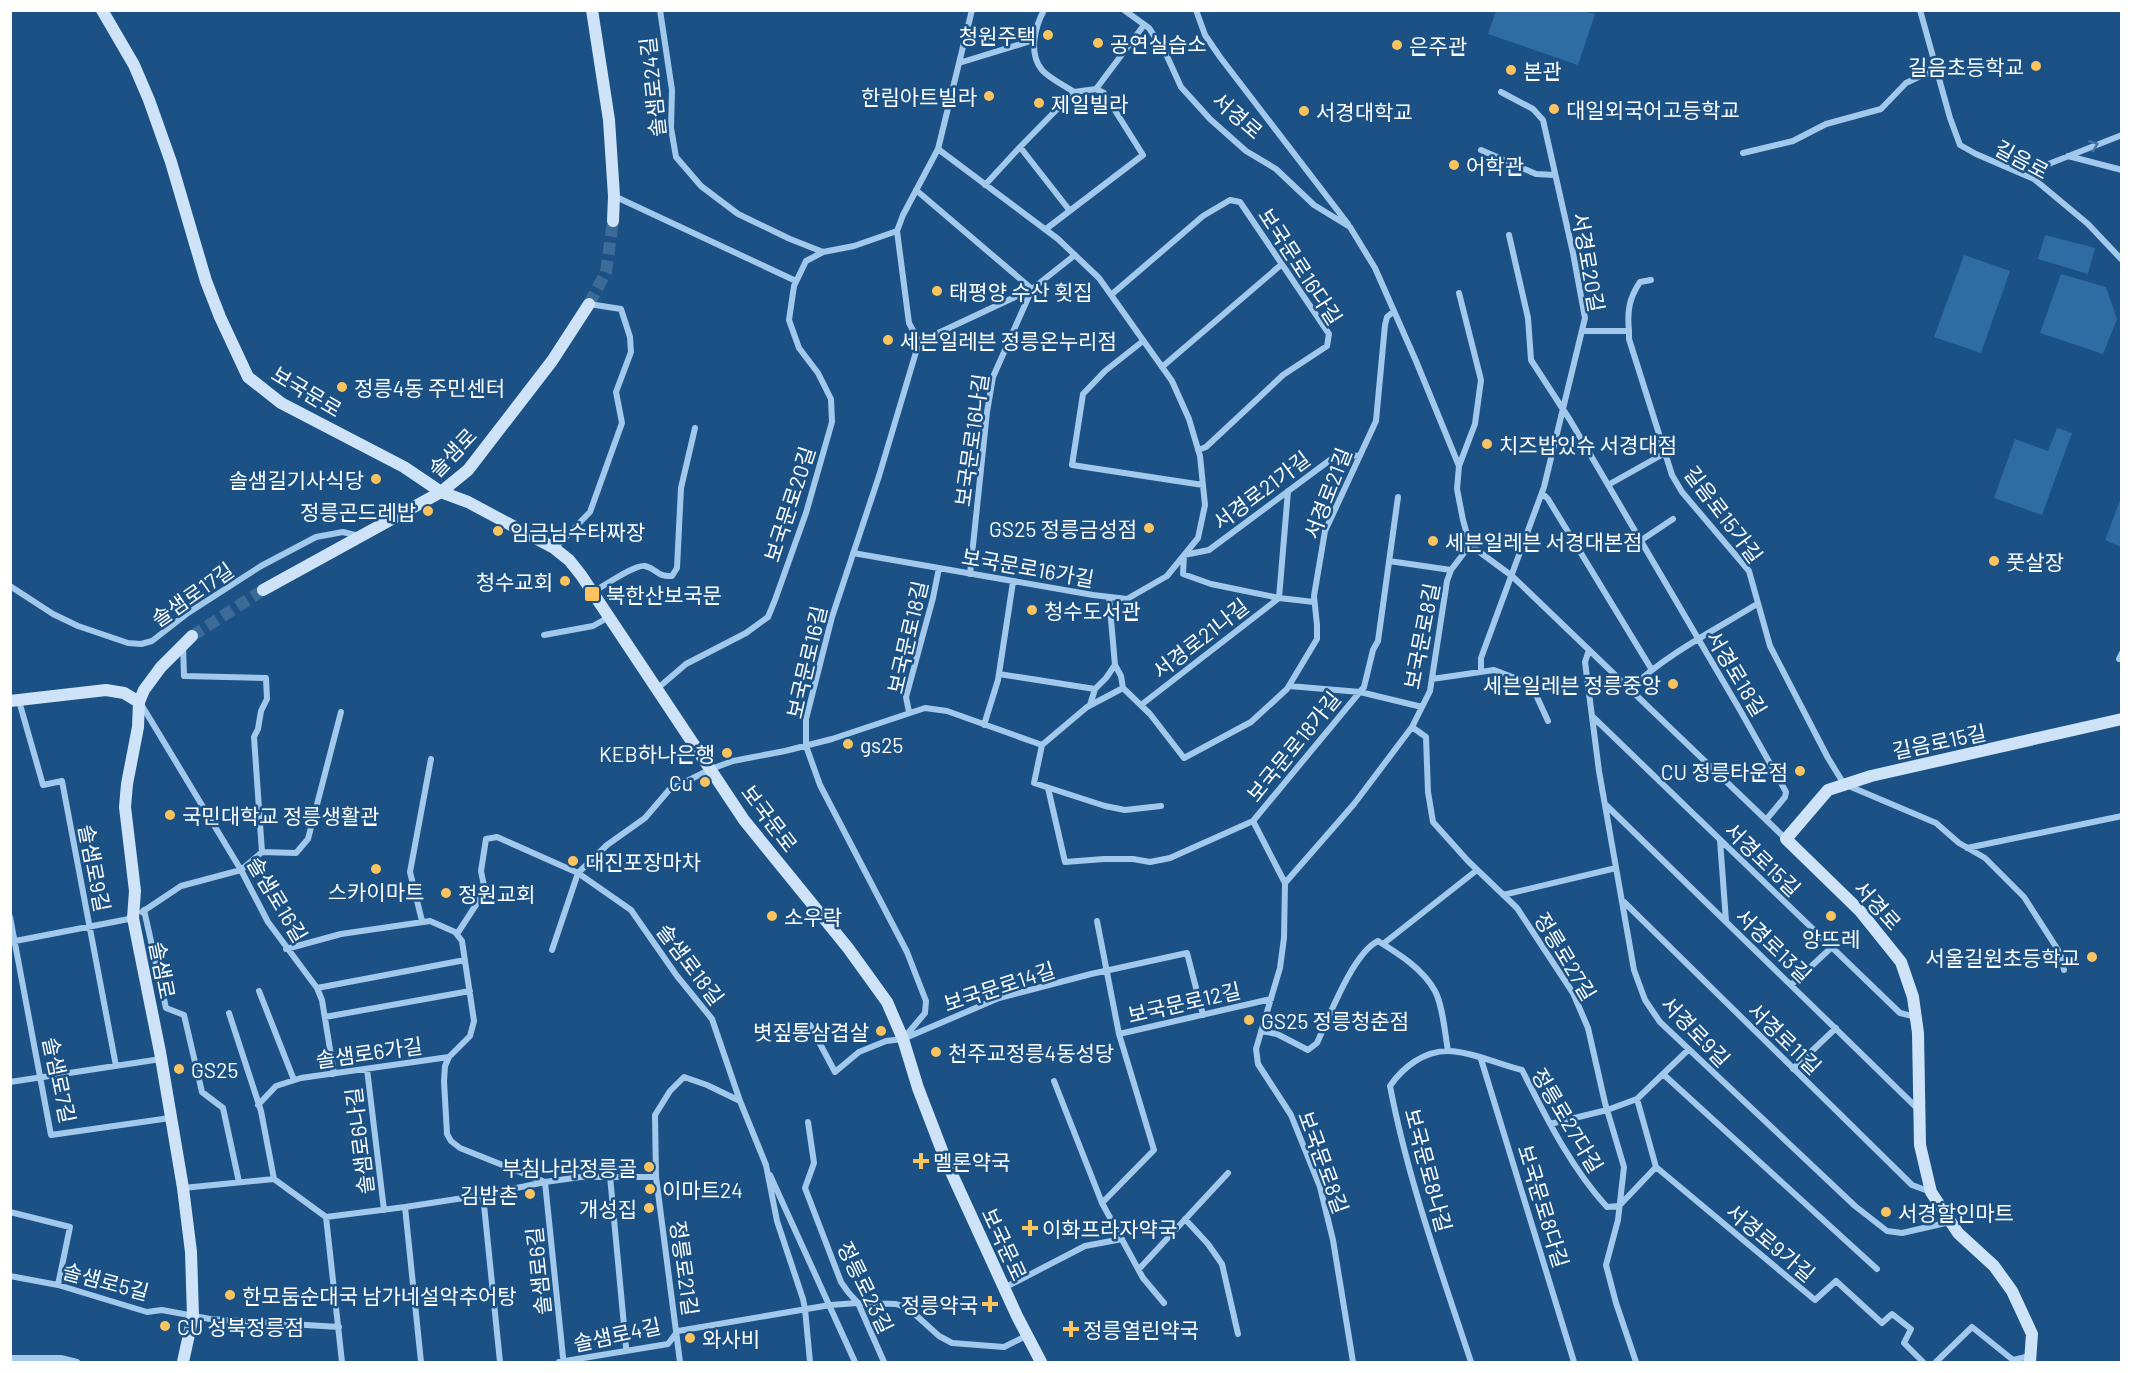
<svg xmlns="http://www.w3.org/2000/svg" width="2132" height="1373" font-family="Barlow,'Noto Sans KR',sans-serif">
	<style>
		.green { fill: #2e6ca3 }
		.lines { fill: none; stroke-linecap: round; stroke-linejoin: round }
		.secondary-tunnel { stroke: #3d6b97; stroke-width: 12; stroke-dasharray: 12 6; stroke-linecap: butt }
		.street { stroke: #a2c9eb; stroke-width: 6 }
		.secondary { stroke: #cee3f8; stroke-width: 12 }
		.oneway { stroke: #4475a4 }
		.poi-dot { fill: #fcc35f; stroke: #1b5185; stroke-width: 2 }
		.labels { text-anchor: middle; dominant-baseline: central; stroke-width: 5; stroke-linejoin: round; paint-order: stroke }
		.poi-label { font-size: 21px; fill: #fff; stroke: #1b5185; text-anchor: start }
		.street-label { font-size: 21px; fill: #fff; stroke: #1b5185 }
	</style>
	<rect width="100%" height="100%" fill="#1b5185"/>
	<path class="green" d="M 1584,11 L 1595,14 L 1578,65 L 1488,34 L 1496,11 Z
		M 2045,235 L 2095,248 L 2088,274 L 2038,259 Z
		M 1964,255 L 2010,271 L 1981,353 L 1934,337 Z
		M 2061,274 L 2106,287 L 2117,319 L 2103,354 L 2040,333 Z
		M 2057,428 L 2072,433 L 2042,515 L 1994,498 L 2015,439 L 2048,451 Z
		M 2121,498 L 2121,547 L 2105,540 Z"/>
	<g class="lines">
		<path class="secondary-tunnel" d="M 589,304 L 606,272 L 613,221
			M 192,636 L 263,590"/>
		<path class="street" d="M 660,10 L 672,90 L 671,128 L 676,157 L 701,186 L 738,214 L 790,239 L 823,252 L 854,246 L 897,231
			M 1044,10 C 1035,27 1028,53 1042,70 C 1050,79 1064,85 1074,92
			M 1124,10 L 1149,28 L 1166,54 L 1181,87 L 1210,119 L 1246,151 L 1276,169 L 1314,205 L 1350,227 L 1375,268 L 1416,361 L 1459,466 L 1457,489 L 1463,520 L 1470,545 L 1512,576 L 1786,839
			M 1196,10 L 1205,35 L 1220,57 L 1348,224
			M 1920,10 L 1950,118 L 1960,145 L 1976,154 L 2034,179 L 2088,224 L 2122,260
			M 959,63 L 1034,40
			M 1096,89 L 1144,25
			M 1481,150 L 1536,174 L 1555,175
			M 1743,153 L 1793,141 L 1826,124 L 1881,109 L 1906,83 L 1925,74 L 1937,72
			M 2068,156 L 2122,170
			M 2034,179 L 2046,165 L 2122,135
			M 985,185 L 1020,147
			M 916,190 L 1032,289 L 993,377 L 987,412 L 970,574
			M 614,196 L 796,281
			M 1046,229 L 1143,155 L 1104,93 L 1096,89 L 1074,92 L 1020,147 L 1070,211
			M 1509,235 L 1528,318 L 1531,360 L 1570,420 L 1740,710 L 1786,792 L 1785,797 L 1766,820
			M 1111,295 L 1203,216 L 1230,200 L 1240,202 L 1329,334 L 1327,346 L 1283,375 L 1206,447 L 1198,450
			M 1582,331 L 1629,331 L 1629,339 L 1672,475 L 1682,492 L 1749,571 L 1770,646 L 1828,758 L 1844,784 L 1936,823 L 1959,843 L 1985,858 L 2024,897 L 2060,953 L 2064,970
			M 1629,331 C 1627,312 1629,298 1640,282 L 1651,280
			M 1143,341 L 1105,371 L 1083,394 L 1072,465 L 1203,485
			M 919,342 L 909,323 L 897,231 L 903,215 L 938,149 L 972,10
			M 1162,367 L 1282,264
			M 1459,466 L 1475,424 L 1481,380 L 1459,293
			M 1608,485 L 1665,453
			M 1288,491 L 1279,598 L 1211,584 L 1183,574 L 1184,555 L 1209,550 L 1330,460 L 1350,455 L 1359,456
			M 1542,493 L 1548,499 L 1652,670
			M 1640,541 L 1673,519
			M 555,548 L 590,512 L 622,423 L 616,392 L 631,352 L 630,337 L 621,309 L 589,304
			M 853,553 L 1093,595 L 1127,599 L 1167,576 L 1198,538 L 1205,505 L 1200,456 L 1189,419 L 1172,381 L 1099,278 L 1058,239 L 938,149
			M 1389,561 L 1451,570
			M 10,586 L 53,614 L 78,626 L 128,643 L 141,644 L 152,641 L 188,613 L 261,566 L 316,537 L 343,532 L 359,536
			M 593,592 C 604,586 635,564 645,566 C 658,569 656,577 672,576 L 677,568 L 681,488 L 695,428
			M 544,635 L 593,626 L 609,617
			M 183,645 L 184,676 L 266,678 L 267,699 L 261,711 L 258,729 L 254,737 L 262,852
			M 1589,650 L 1585,662 L 1599,771 L 1634,970 L 1645,1000 L 1660,1022 L 1855,1206 L 1887,1231 L 1902,1233 L 1950,1222
			M 2119,659 L 2122,653
			M 1115,665 L 1121,676 L 1123,688 L 1150,714 L 1184,758 L 1251,722 L 1287,689 L 1317,639 L 1317,625 L 1314,596 L 1325,531 L 1376,421 L 1385,325 L 1387,317 L 1393,312
			M 1481,671 L 1481,658 L 1544,487 L 1585,318 L 1573,253 L 1543,120 L 1533,109 L 1501,92
			M 999,674 L 1095,689
			M 1432,679 L 1494,670 L 1531,684 L 1548,721
			M 1289,686 L 1360,692 L 1422,707
			M 658,688 L 686,664 L 746,633 L 768,617 L 775,600 L 806,513 L 832,422 L 831,399 L 818,373 L 799,348 L 789,320 L 794,286 L 806,261 L 823,252
			M 1123,688 L 1087,707 L 1042,745 L 1034,783 L 1105,806 L 1125,810 L 1161,806
			M 1630,689 C 1666,654 1715,630 1757,604
			M 19,701 L 43,785 L 62,781 L 116,1066
			M 141,704 L 241,870 L 268,922 L 317,988 L 322,1000 L 334,1074
			M 1090,705 L 1095,689 L 1106,678 L 1115,665 L 1109,597
			M 1141,705 L 1279,598 L 1314,602
			M 909,712 L 906,697 L 933,598 L 939,568
			M 1593,717 L 1900,1013 L 1916,1017
			M 984,725 L 998,680 L 1013,582
			M 1412,727 L 1426,737 L 1428,792 L 1433,822 L 1468,861 L 1517,908 L 1573,993 L 1588,1028 L 1605,1103 L 1624,1167 L 1618,1220 L 1606,1265 L 1616,1303 L 1636,1362
			M 1048,788 L 1065,862 L 1104,859 L 1133,859 L 1150,862 L 1170,858 L 1253,821 L 1364,687 L 1373,650 L 1378,641 L 1398,497
			M 1605,804 L 1918,1109
			M 1253,821 L 1285,883
			M 1720,840 L 1726,921
			M 1967,848 L 2122,816
			M 262,852 L 296,853 L 308,839 L 341,712
			M 1503,895 L 1616,868
			M 1622,900 L 1912,1185 L 1931,1192
			M 144,910 L 166,1008 L 184,1015 L 202,1092 L 223,1108 L 239,1182
			M 142,912 L 181,886 L 241,870 L 262,852
			M 10,917 L 51,1135 L 170,1118
			M 422,921 L 410,872 L 431,759
			M 1097,921 L 1119,1034 L 1154,1150 L 1102,1203
			M 457,934 L 485,891 L 481,871 L 486,839 L 497,837 L 578,873 L 631,910 L 677,976 L 712,1019 L 740,1101
			M 10,942 L 134,918
			M 1383,944 L 1477,870
			M 286,949 L 341,934 L 430,921 L 455,932 L 462,941 L 474,1021 L 470,1036 L 449,1057 L 445,1066 L 444,1081 L 447,1134 L 451,1141 L 460,1148 L 545,1182 L 563,1357
			M 552,950 L 578,873 L 607,845 L 645,818 L 669,790 L 711,769 L 733,761 L 785,751 L 832,739 L 925,708 L 947,711 L 1042,745
			M 1791,985 L 1832,947
			M 317,988 L 465,960
			M 259,991 L 294,1080
			M 229,1013 L 261,1111 L 274,1179
			M 325,1017 L 470,991
			M 810,1025 L 835,1072 L 859,1052 L 886,1041 L 903,1039 L 999,998 L 1091,974 L 1187,953 L 1203,1015
			M 1261,1031 L 1277,1034 L 1308,1050 L 1317,1043 C 1329,1017 1353,953 1378,941 C 1399,954 1423,969 1435,991 C 1443,1006 1445,1034 1448,1051
			M 1119,1034 L 1271,999
			M 903,1039 L 925,1013 L 926,1001 L 907,952 L 820,785 L 806,746 L 806,719 L 832,617 L 879,476 L 919,342 L 1032,289 L 1075,255
			M 1481,1059 L 1574,1362
			M 367,1069 L 384,1210
			M 1793,1069 L 1836,1028
			M 1663,1074 L 1877,1269
			M 1054,1081 L 1102,1203 L 1143,1278 L 1164,1303
			M 10,1082 L 161,1059
			M 1637,1099 L 1656,1167 L 1815,1300 L 1836,1281 L 1882,1323 L 1892,1314 L 1911,1329 L 1904,1343 L 1923,1362
			M 258,1105 L 276,1086 L 301,1078 L 449,1057
			M 808,1122 L 814,1163 L 805,1188 L 841,1282 L 848,1292 L 858,1303 L 884,1362
			M 1550,1124 L 1607,1110 L 1637,1099 L 1688,1050
			M 770,1175 L 855,1362
			M 610,1176 L 626,1347
			M 183,1188 L 274,1179 L 326,1217 L 405,1207 L 483,1195 L 545,1182 L 581,1177 L 656,1177
			M 483,1195 L 500,1362
			M 405,1207 L 421,1362
			M 10,1212 L 70,1227 L 58,1285
			M 326,1217 L 342,1362
			M 1185,1219 L 1208,1244 L 1222,1264 L 1238,1334
			M 1139,1269 L 1228,1173
			M 10,1276 L 58,1285 L 147,1312 L 162,1310 L 210,1319 L 339,1327
			M 1004,1288 L 1085,1246 L 1122,1239
			M 678,1331 L 830,1305 L 858,1303 L 896,1304 L 908,1308 L 939,1336 L 952,1343 L 1004,1347 L 1026,1336
			M 10,1358 L 61,1358 L 77,1362
			M 559,1362 L 668,1344 L 677,1332
			M 680,1362 L 656,1177 L 655,1115 L 670,1091 L 684,1077 L 707,1085 L 740,1101 L 766,1165 L 777,1221 L 803,1299 L 805,1309 L 810,1362
			M 1353,1362 L 1333,1240 L 1320,1187 L 1291,1115 L 1258,1064 L 1256,1049 L 1280,968 L 1284,938 L 1285,883 L 1354,804 L 1412,727 L 1430,691 L 1447,581 L 1451,570 L 1470,545
			M 1471,1362 C 1441,1271 1408,1180 1390,1086 C 1403,1067 1424,1051 1448,1051 C 1469,1051 1501,1065 1522,1070 C 1546,1117 1571,1168 1607,1207 L 1619,1206 L 1656,1167
			M 1936,1362 L 1972,1327 L 2013,1360 L 2030,1356"/>
		<path class="secondary" d="M 102,10 L 134,65 L 149,100 L 171,162 L 206,281 L 220,317 L 248,377 L 281,403 L 404,467 L 441,492 L 468,502 L 554,548 L 569,560 L 581,575 L 744,820 L 848,948 L 887,1002 L 903,1039 L 918,1088 L 946,1161 L 1017,1316 L 1041,1362
			M 592,10 L 609,120 L 614,196 L 613,221
			M 263,590 L 441,492 L 468,470 L 552,361 L 589,304
			M 10,701 L 106,690 L 124,693 L 139,702
			M 183,1362 L 193,1316 L 191,1252 L 183,1188 L 160,1052 L 133,918 L 135,891 L 125,807 L 127,784 L 138,727 L 139,702 L 144,690 L 161,667 L 192,636
			M 2030,1362 L 2032,1334 L 2012,1291 L 1994,1266 L 1958,1233 L 1931,1192 L 1920,1145 L 1918,1033 L 1913,997 L 1901,962 L 1860,911 L 1786,839 L 1828,790 L 1871,776 L 2122,719"/>
	</g>
	<defs><path id="oneway-chevron" d="M-2-3.5L2.5 0L-2 3.5" fill="none" stroke-width="1.6" stroke-linecap="round" stroke-linejoin="round" transform="scale(1.5)"/></defs>
	<use class="oneway" href="#oneway-chevron" transform="translate(2094 145) rotate(-22)"/>
	<g class="poi-dot">
		<circle cx="1048" cy="35" r="6"/>
		<circle cx="1098" cy="43" r="6"/>
		<circle cx="1397" cy="45" r="6"/>
		<circle cx="2036" cy="66" r="6"/>
		<circle cx="1511" cy="70" r="6"/>
		<circle cx="989" cy="96" r="6"/>
		<circle cx="1039" cy="103" r="6"/>
		<circle cx="1554" cy="109" r="6"/>
		<circle cx="1304" cy="111" r="6"/>
		<circle cx="1454" cy="165" r="6"/>
		<circle cx="937" cy="291" r="6"/>
		<circle cx="888" cy="340" r="6"/>
		<circle cx="342" cy="387" r="6"/>
		<circle cx="1487" cy="444" r="6"/>
		<circle cx="376" cy="479" r="6"/>
		<circle cx="428" cy="511" r="6"/>
		<circle cx="1149" cy="528" r="6"/>
		<circle cx="498" cy="531" r="6"/>
		<circle cx="1433" cy="541" r="6"/>
		<circle cx="1994" cy="561" r="6"/>
		<circle cx="565" cy="581" r="6"/>
		<rect x="584" y="586" width="16" height="16" rx="3"/>
		<circle cx="1032" cy="610" r="6"/>
		<circle cx="1673" cy="684" r="6"/>
		<circle cx="848" cy="744" r="6"/>
		<circle cx="727" cy="753" r="6"/>
		<circle cx="1800" cy="771" r="6"/>
		<circle cx="705" cy="782" r="6"/>
		<circle cx="170" cy="815" r="6"/>
		<circle cx="573" cy="861" r="6"/>
		<circle cx="376" cy="869" r="6"/>
		<circle cx="446" cy="893" r="6"/>
		<circle cx="772" cy="916" r="6"/>
		<circle cx="1831" cy="916" r="6"/>
		<circle cx="2092" cy="957" r="6"/>
		<circle cx="1249" cy="1020" r="6"/>
		<circle cx="881" cy="1031" r="6"/>
		<circle cx="936" cy="1052" r="6"/>
		<circle cx="179" cy="1069" r="6"/>
		<path d="M918 1152h6v6h6v6h-6v6h-6v-6h-6v-6h6z"/>
		<circle cx="649" cy="1167" r="6"/>
		<circle cx="650" cy="1189" r="6"/>
		<circle cx="530" cy="1194" r="6"/>
		<circle cx="649" cy="1208" r="6"/>
		<circle cx="1886" cy="1212" r="6"/>
		<path d="M1027 1219h6v6h6v6h-6v6h-6v-6h-6v-6h6z"/>
		<circle cx="230" cy="1295" r="6"/>
		<path d="M987 1295h6v6h6v6h-6v6h-6v-6h-6v-6h6z"/>
		<circle cx="165" cy="1326" r="6"/>
		<path d="M1068 1320h6v6h6v6h-6v6h-6v-6h-6v-6h6z"/>
		<circle cx="690" cy="1338" r="6"/>
	</g>
	<g class="labels">
		<g class="poi-label">
			<text x="1036" y="35" text-anchor="end">청원주택</text>
			<text x="1110" y="43">공연실습소</text>
			<text x="1409" y="45">은주관</text>
			<text x="2024" y="66" text-anchor="end">길음초등학교</text>
			<text x="1523" y="70">본관</text>
			<text x="977" y="96" text-anchor="end">한림아트빌라</text>
			<text x="1051" y="103">제일빌라</text>
			<text x="1566" y="109">대일외국어고등학교</text>
			<text x="1316" y="111">서경대학교</text>
			<text x="1466" y="165">어학관</text>
			<text x="949" y="291">태평양 수산 횟집</text>
			<text x="900" y="340">세븐일레븐 정릉온누리점</text>
			<text x="354" y="387">정릉4동 주민센터</text>
			<text x="1499" y="444">치즈밥있슈 서경대점</text>
			<text x="364" y="479" text-anchor="end">솔샘길기사식당</text>
			<text x="416" y="511" text-anchor="end">정릉곤드레밥</text>
			<text x="1137" y="528" text-anchor="end">GS25 정릉금성점</text>
			<text x="510" y="531">임금님수타짜장</text>
			<text x="1445" y="541">세븐일레븐 서경대본점</text>
			<text x="2006" y="561">풋살장</text>
			<text x="553" y="581" text-anchor="end">청수교회</text>
			<text x="606" y="594">북한산보국문</text>
			<text x="1044" y="610">청수도서관</text>
			<text x="1661" y="684" text-anchor="end">세븐일레븐 정릉중앙</text>
			<text x="860" y="744">gs25</text>
			<text x="715" y="753" text-anchor="end">KEB하나은행</text>
			<text x="1788" y="771" text-anchor="end">CU 정릉타운점</text>
			<text x="693" y="782" text-anchor="end">Cu</text>
			<text x="182" y="815">국민대학교 정릉생활관</text>
			<text x="585" y="861">대진포장마차</text>
			<text x="376" y="891" text-anchor="middle">스카이마트</text>
			<text x="458" y="893">정원교회</text>
			<text x="784" y="916">소우락</text>
			<text x="1831" y="938" text-anchor="middle">앙뜨레</text>
			<text x="2080" y="957" text-anchor="end">서울길원초등학교</text>
			<text x="1261" y="1020">GS25 정릉청춘점</text>
			<text x="869" y="1031" text-anchor="end">볏짚통삼겹살</text>
			<text x="948" y="1052">천주교정릉4동성당</text>
			<text x="191" y="1069">GS25</text>
			<text x="933" y="1161">멜론약국</text>
			<text x="637" y="1167" text-anchor="end">부침나라정릉골</text>
			<text x="662" y="1189">이마트24</text>
			<text x="518" y="1194" text-anchor="end">김밥촌</text>
			<text x="637" y="1208" text-anchor="end">개성집</text>
			<text x="1898" y="1212">서경할인마트</text>
			<text x="1042" y="1228">이화프라자약국</text>
			<text x="242" y="1295">한모둠순대국 남가네설악추어탕</text>
			<text x="978" y="1304" text-anchor="end">정릉약국</text>
			<text x="177" y="1326">CU 성북정릉점</text>
			<text x="1083" y="1329">정릉열린약국</text>
			<text x="702" y="1338">와사비</text>
		</g>
		<g class="street-label">
			<text transform="translate(652 87) rotate(-96)">솔샘로24길</text>
			<text transform="translate(1238 115) rotate(41)">서경로</text>
			<text transform="translate(2022 159) rotate(28)">길음로</text>
			<text transform="translate(1589 262) rotate(80)">서경로20길</text>
			<text transform="translate(1301 266) rotate(57)">보국문로16다길</text>
			<text transform="translate(307 391) rotate(31)">보국문로</text>
			<text transform="translate(971 440) rotate(-82)">보국문로16나길</text>
			<text transform="translate(452 452) rotate(-46)">솔샘로</text>
			<text transform="translate(1261 490) rotate(-37)">서경로21가길</text>
			<text transform="translate(1327 493) rotate(-69)">서경로21길</text>
			<text transform="translate(789 504) rotate(-72)">보국문로20길</text>
			<text transform="translate(1724 514) rotate(53)">길음로15가길</text>
			<text transform="translate(1028 567) rotate(10)">보국문로16가길</text>
			<text transform="translate(192 594) rotate(-35)">솔샘로17길</text>
			<text transform="translate(1421 636) rotate(-79)">보국문로8길</text>
			<text transform="translate(907 637) rotate(-77)">보국문로18길</text>
			<text transform="translate(1200 638) rotate(-38)">서경로21나길</text>
			<text transform="translate(806 662) rotate(-77)">보국문로16길</text>
			<text transform="translate(1737 673) rotate(59)">서경로18길</text>
			<text transform="translate(1939 741) rotate(-12)">길음로15길</text>
			<text transform="translate(1293 746) rotate(-51)">보국문로18가길</text>
			<text transform="translate(770 818) rotate(53)">보국문로</text>
			<text transform="translate(1763 859) rotate(44)">서경로15길</text>
			<text transform="translate(95 868) rotate(79)">솔샘로9길</text>
			<text transform="translate(278 899) rotate(59)">솔샘로16길</text>
			<text transform="translate(1878 905) rotate(48)">서경로</text>
			<text transform="translate(1774 945) rotate(44)">서경로13길</text>
			<text transform="translate(1566 956) rotate(59)">정릉로27길</text>
			<text transform="translate(691 964) rotate(53)">솔샘로18길</text>
			<text transform="translate(163 970) rotate(79)">솔샘로</text>
			<text transform="translate(999 986) rotate(-18)">보국문로14길</text>
			<text transform="translate(1184 1002) rotate(-13)">보국문로12길</text>
			<text transform="translate(1696 1031) rotate(46)">서경로9길</text>
			<text transform="translate(1785 1038) rotate(44)">서경로11길</text>
			<text transform="translate(369 1052) rotate(-8)">솔샘로6가길</text>
			<text transform="translate(60 1080) rotate(78)">솔샘로7길</text>
			<text transform="translate(1568 1120) rotate(59)">정릉로27다길</text>
			<text transform="translate(359 1141) rotate(-97)">솔샘로6나길</text>
			<text transform="translate(1324 1162) rotate(70)">보국문로8길</text>
			<text transform="translate(1429 1170) rotate(75)">보국문로8나길</text>
			<text transform="translate(1544 1206) rotate(73)">보국문로8다길</text>
			<text transform="translate(1771 1242) rotate(40)">서경로9가길</text>
			<text transform="translate(1005 1244) rotate(65)">보국문로</text>
			<text transform="translate(685 1268) rotate(82)">정릉로21길</text>
			<text transform="translate(538 1271) rotate(-96)">솔샘로6길</text>
			<text transform="translate(106 1281) rotate(15)">솔샘로5길</text>
			<text transform="translate(866 1287) rotate(64)">정릉로23길</text>
			<text transform="translate(617 1334) rotate(-12)">솔샘로4길</text>
		</g>
	</g>
	<rect width="2132" height="1373" fill="none" stroke="#ffffff" stroke-width="24"/>
</svg>
